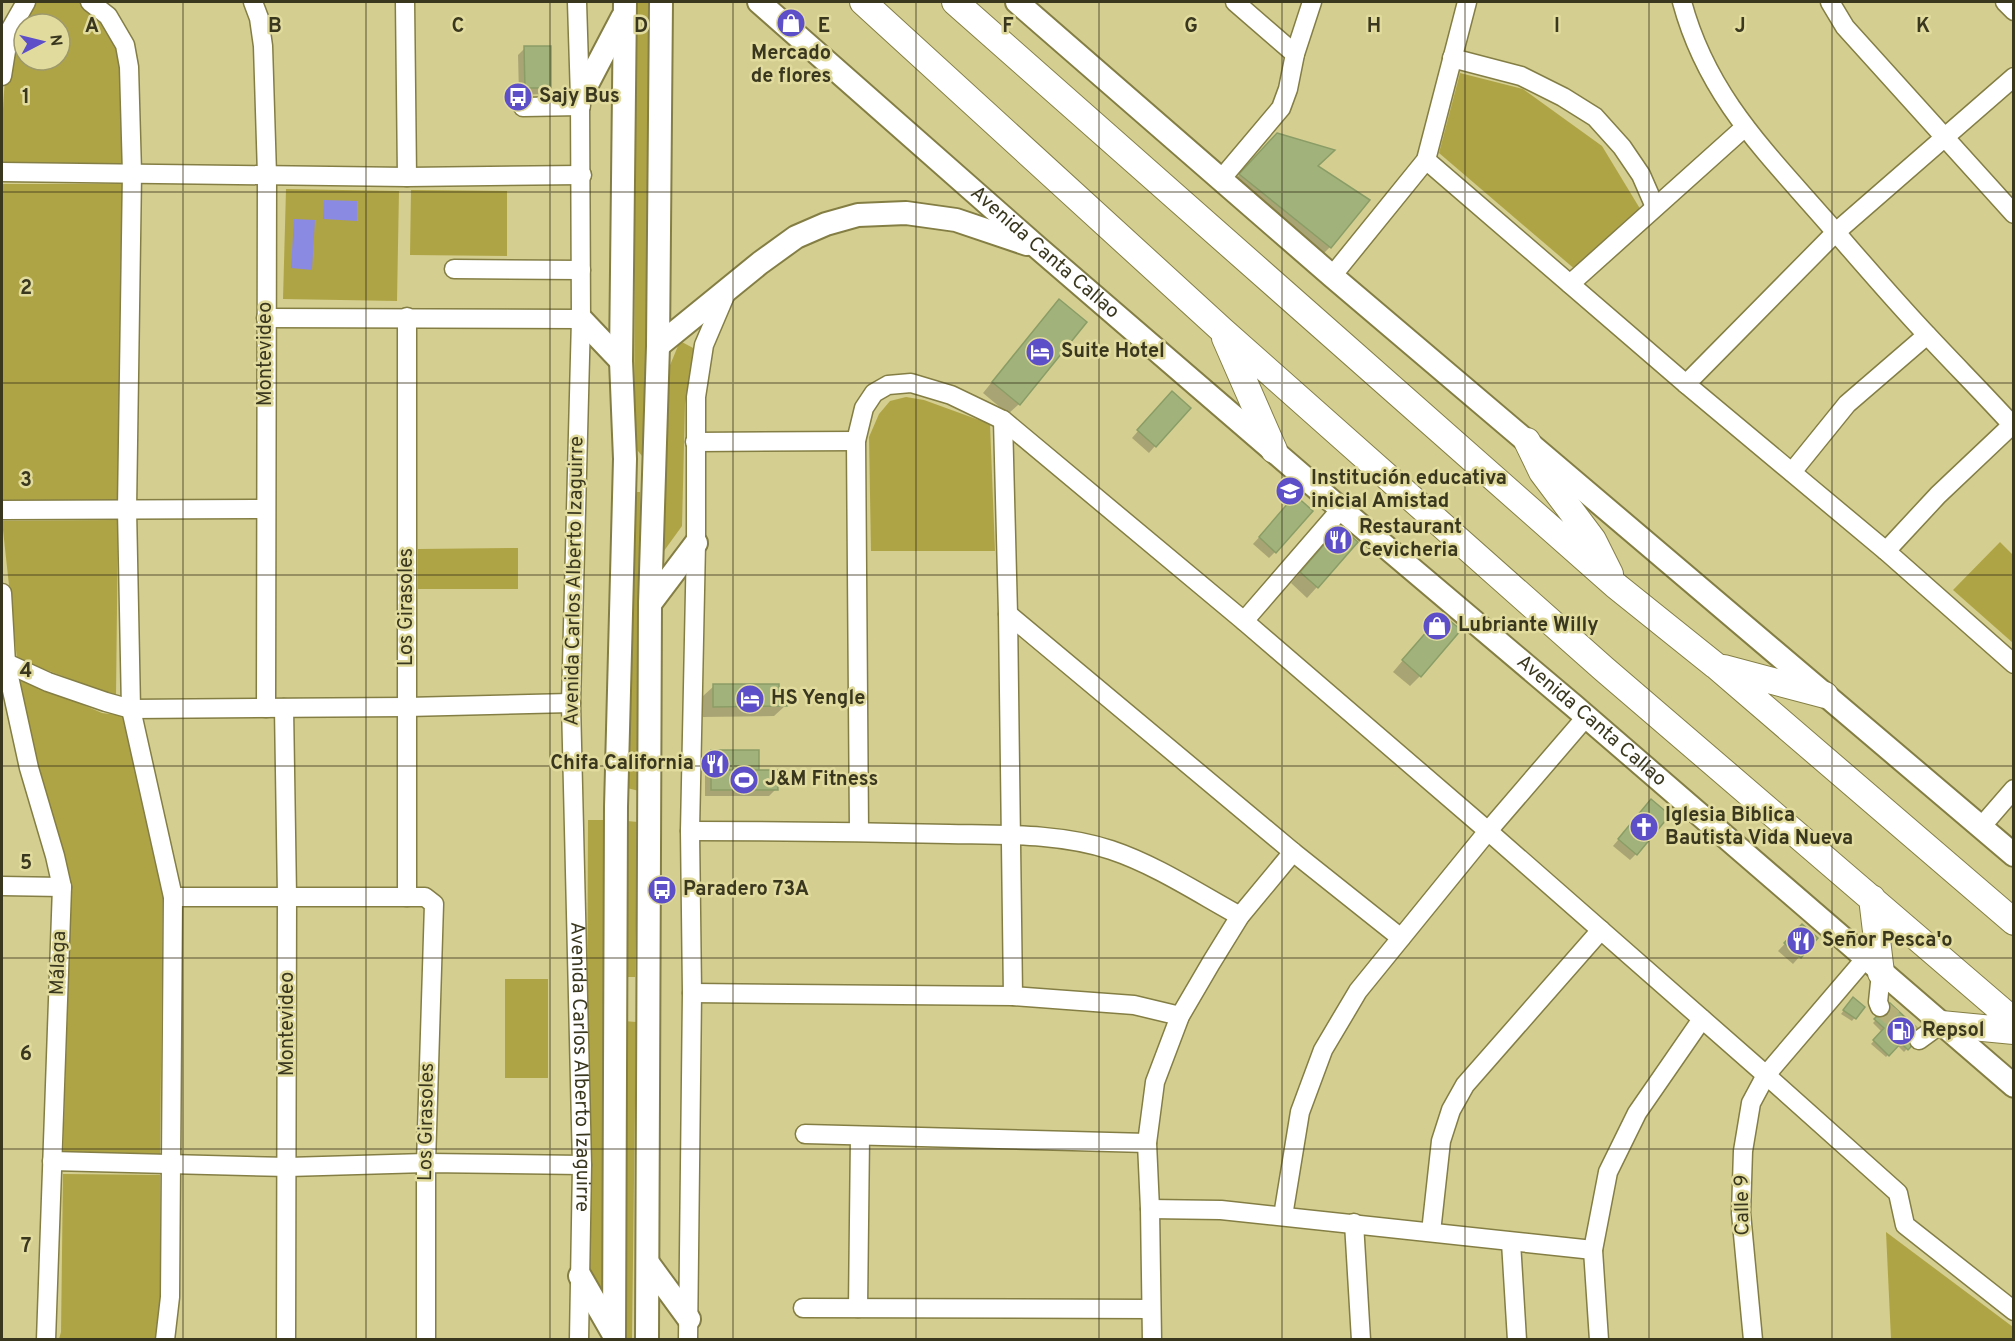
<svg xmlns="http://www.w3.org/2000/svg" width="2015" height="1341" font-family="Overpass,sans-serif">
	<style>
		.green { fill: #afa445; fill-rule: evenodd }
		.water { fill: #8b8ae2 }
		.shadow { fill: #0003 }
		.building { fill: #a1b37b; stroke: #8b9d66; stroke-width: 1.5 }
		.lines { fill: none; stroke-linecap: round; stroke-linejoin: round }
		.minor-tunnel { stroke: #b5b07a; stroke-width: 18; stroke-dasharray: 18 9; stroke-linecap: butt }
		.minor-casing { stroke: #847e44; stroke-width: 21 }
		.major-casing { stroke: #847e44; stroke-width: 26 }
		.highway-casing { stroke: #847e44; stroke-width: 28 }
		.minor { stroke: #fff; stroke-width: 18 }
		.major { stroke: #fff; stroke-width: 22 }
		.highway { stroke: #fff; stroke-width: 26 }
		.grid { fill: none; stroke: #3a371f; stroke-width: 1.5; stroke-opacity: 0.55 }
		.labels { text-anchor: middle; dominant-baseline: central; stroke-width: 5; stroke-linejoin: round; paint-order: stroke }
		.poi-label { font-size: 20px; font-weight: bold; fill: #3a371f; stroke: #e1db9e; text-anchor: start }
		.street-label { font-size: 20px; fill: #3a371f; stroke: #e1db9e }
		.grid-label { font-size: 20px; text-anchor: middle; font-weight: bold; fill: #3a371f; stroke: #e1db9e; stroke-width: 5; stroke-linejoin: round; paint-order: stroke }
	</style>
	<rect width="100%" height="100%" fill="#d4ce91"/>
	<path class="green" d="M 34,2 L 79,2 L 103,18 L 119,46 L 124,164 L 2,164 C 3,123 1,73 15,34 C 20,23 28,12 34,2 ZM 24,24 L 60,24 L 60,60 L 24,60 Z
		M 636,2 L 651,2 L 651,451 L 642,456 L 634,446 Z
		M 1460,73 L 1523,89 L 1602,146 L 1642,212 L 1577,271 L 1439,153 Z
		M 2,184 L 123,184 L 120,501 L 2,503 Z
		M 286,189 L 399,191 L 397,301 L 283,299 Z
		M 411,190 L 507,191 L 507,256 L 410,255 Z
		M 680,341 L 695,349 L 685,404 L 682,526 L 661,555 L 659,392 Z
		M 906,397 L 924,400 L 990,424 L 995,551 L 871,551 L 869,437 L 879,414 L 890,401 Z
		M 628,492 L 640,492 L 639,791 L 627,788 Z
		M 118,520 L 116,696 L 17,659 L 2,521 Z
		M 2000,542 L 2013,555 L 2013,643 L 1953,590 Z
		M 518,548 L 518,589 L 418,589 L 418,549 Z
		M 16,676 L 102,713 L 126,716 L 163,883 L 160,1157 L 63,1156 L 71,900 L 68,879 L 37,783 Z
		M 588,820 L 604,820 L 602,1310 L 586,1291 Z
		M 627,821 L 638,822 L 635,977 L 625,977 Z
		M 505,979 L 548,979 L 548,1078 L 505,1078 Z
		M 624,1021 L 636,1022 L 632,1339 L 620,1340 Z
		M 63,1174 L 160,1175 L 161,1292 L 155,1339 L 59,1339 L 61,1332 Z
		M 1886,1232 L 2013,1327 L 2013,1339 L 1891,1339 Z"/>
	<path class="water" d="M 324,200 L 357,201 L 357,221 L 323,219 Z
		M 294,219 L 315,220 L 312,270 L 291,268 Z"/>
	<path class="shadow" d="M 525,48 L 550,87 L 543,94 L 519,95 L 518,55 Z
		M 1263,149 L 1316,167 L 1330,247 L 1316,261 L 1226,189 Z
		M 1049,312 L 1019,404 L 1008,414 L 983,393 Z
		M 1165,400 L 1155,446 L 1149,453 L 1132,438 Z
		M 1289,504 L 1275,552 L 1269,558 L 1253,544 Z
		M 1325,543 L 1317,587 L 1307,598 L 1291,583 Z
		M 1431,627 L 1420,676 L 1410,686 L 1393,672 Z
		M 714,686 L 777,692 L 785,706 L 774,716 L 703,717 L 703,696 Z
		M 712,751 L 757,772 L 776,789 L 769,796 L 705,796 L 705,758 Z
		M 1645,808 L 1636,854 L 1630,860 L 1613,846 Z
		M 1795,933 L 1816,938 L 1793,964 L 1778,951 Z
		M 1850,1002 L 1863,1007 L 1852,1021 L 1841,1014 Z
		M 1890,1005 L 1921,1034 L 1904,1052 L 1897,1045 L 1886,1057 L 1871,1044 L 1882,1032 L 1873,1023 Z"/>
	<path class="building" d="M 524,46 L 551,46 L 551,88 L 525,88 Z
		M 1277,133 L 1335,150 L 1318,166 L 1370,200 L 1331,248 L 1239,174 Z
		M 1059,299 L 1087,322 L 1020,405 L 992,382 Z
		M 1172,391 L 1191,408 L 1156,447 L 1137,430 Z
		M 1295,495 L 1313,511 L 1276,553 L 1259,537 Z
		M 1343,529 L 1358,542 L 1318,588 L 1300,572 L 1336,531 Z
		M 1442,614 L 1461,630 L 1421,677 L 1402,660 Z
		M 713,684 L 779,684 L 779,691 L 786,691 L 787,706 L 713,707 Z
		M 711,750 L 759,750 L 759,770 L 711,770 Z
		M 711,770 L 777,770 L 778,790 L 711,790 Z
		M 1651,799 L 1670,815 L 1637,855 L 1618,839 Z
		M 1802,924 L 1818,938 L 1801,958 L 1784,943 Z
		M 1853,997 L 1865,1007 L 1856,1019 L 1843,1010 Z
		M 1890,1003 L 1923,1034 L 1908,1050 L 1901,1043 L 1889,1056 L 1873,1040 L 1884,1028 L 1874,1019 Z"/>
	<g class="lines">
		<path class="minor-tunnel" d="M 1880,1007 L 1919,1040"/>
		<g class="minor-casing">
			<g id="minor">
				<path d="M 90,2 L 108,16 L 125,45 L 129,67 L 132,173 L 127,509 L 131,709 L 173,897 L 170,1297 L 165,1340"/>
				<path d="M 253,2 L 259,18 L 263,46 L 267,175 L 266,708"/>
				<path d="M 405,2 L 407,177"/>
				<path id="s1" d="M 577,2 L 580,98 L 581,319 L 571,703 L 582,1165 L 579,1340"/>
				<path d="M 1235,2 L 1295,54"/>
				<path d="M 1682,2 C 1707,95 1764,150 1826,221 C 1860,260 1893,299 1929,337 C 1957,367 1986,396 2014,427"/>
				<path d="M 1830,2 L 1845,27 L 2014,214"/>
				<path d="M 2005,2 L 2014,11"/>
				<path d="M 1452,58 L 1521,76 L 1563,97 L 1595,117 L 1622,147 L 1641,175 L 1655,207"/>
				<path d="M 2,76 L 9,32 L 26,2"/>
				<path d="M 523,107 L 581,106"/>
				<path d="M 1426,160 L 1686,384 L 1886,551 L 2014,664"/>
				<path d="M 2,172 L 407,177 L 582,175"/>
				<path d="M 1222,178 L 1281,108 L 1288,89 L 1295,54 L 1312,2"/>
				<path d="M 454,269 L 581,270"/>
				<path d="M 1332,276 L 1426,160 L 1467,2"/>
				<path d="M 1570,284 L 1745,127"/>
				<path d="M 266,318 L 581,319"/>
				<path d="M 1686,384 L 1836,232 L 2014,77"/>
				<path d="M 1003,420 L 1008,614 L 1013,996"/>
				<path d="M 695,442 L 856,441"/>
				<path d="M 1792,472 L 1847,404 L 1927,335"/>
				<path d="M 2,510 L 265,509"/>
				<path d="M 1886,551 L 1938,495 L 2012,425"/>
				<path d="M 2,593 L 6,663 L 29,768 L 55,856 L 62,887 L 46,1340"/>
				<path d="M 1008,614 L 1293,852 L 1401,938"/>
				<path d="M 1244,621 L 1341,509"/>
				<path d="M 2,661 L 48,682 L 106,702 L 131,709 L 407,707 L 571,703"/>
				<path d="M 284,708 L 287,896 L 286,1340"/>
				<path d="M 1981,827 L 2014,789"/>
				<path d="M 690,831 C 777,831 863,832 949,834 C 1003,835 1059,833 1111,850 C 1156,865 1198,893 1240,916"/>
				<path d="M 859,831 L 856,441 L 864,408 L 874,393 L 888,385 L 911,383 L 951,395 L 1003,420 L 1244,621 L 1488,831 L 1766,1075 L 1898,1193 L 1905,1225 L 2014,1311"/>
				<path d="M 2,886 L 62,887"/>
				<path d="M 173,897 L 425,897 L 434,904 L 426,1163 L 426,1340"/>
				<path d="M 407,897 L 407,317"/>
				<path d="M 692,993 L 1013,996 L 1134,1005 L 1180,1016"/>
				<path d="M 1880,1007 L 1878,1002 L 1881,973"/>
				<path d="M 1919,1040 L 1941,1024"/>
				<path d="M 805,1134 L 1147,1143"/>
				<path d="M 52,1161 L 288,1167 L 426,1163 L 582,1165"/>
				<path d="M 1150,1209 L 1221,1210 L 1593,1250"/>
				<path d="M 1283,1216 L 1300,1112 L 1323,1050 L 1358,991 L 1488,831 L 1586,717"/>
				<path d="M 1354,1223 L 1361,1340"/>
				<path d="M 1431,1232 L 1441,1141 L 1451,1110 L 1465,1085 L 1601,930"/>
				<path d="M 1511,1242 L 1517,1340"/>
				<path d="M 803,1308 L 1151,1309"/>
				<path d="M 858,1308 L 860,1136"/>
				<path d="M 688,1340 L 692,993 L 690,831 L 696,543 L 696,397 L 704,345 L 727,291"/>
				<path d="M 1152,1340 L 1150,1209 L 1147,1143 L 1155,1082 L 1180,1016 L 1211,963 L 1240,916 L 1293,852"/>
				<path d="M 1599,1340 L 1593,1250 L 1608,1172 L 1637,1113 L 1702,1019"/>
				<path d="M 1753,1340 L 1741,1213 L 1743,1151 L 1751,1103 L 1766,1075 L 1865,959"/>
			</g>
		</g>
		<g class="major-casing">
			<g id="major">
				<path id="s2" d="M 759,2 L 1037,247 L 1341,509 L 1574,706 L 2014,1086"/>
				<path d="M 1017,2 L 1332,276 L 2014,855"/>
				<path d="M 580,98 L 622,18"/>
				<path d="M 581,319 L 621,361"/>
				<path d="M 658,346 L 760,263 L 796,237 L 826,224 L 858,215 L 906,213 L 956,220 L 1027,244"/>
				<path d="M 650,604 L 696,543"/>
				<path d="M 648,1263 L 689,1319"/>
				<path d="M 580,1276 L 614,1335"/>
				<path d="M 614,1340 L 616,807 L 625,459 L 621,361 L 625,2"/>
				<path d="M 647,1340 L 650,604 L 658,346 L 661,2"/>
			</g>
		</g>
		<g class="highway-casing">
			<path id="highway" d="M 863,2 L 1222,330 L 1604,669 L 2014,1021
				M 955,2 L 1615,585 L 1716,666 L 2014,922
				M 1225,338 L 1274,450
				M 1527,441 L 1542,472 L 1593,540 L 1610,574
				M 1724,668 L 1825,695
				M 1872,898 L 1881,973
				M 1941,1024 L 2014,1031"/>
		</g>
		<use href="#minor" class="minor"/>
		<use href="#major" class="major"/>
		<use href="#highway" class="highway"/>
	</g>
	<path class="grid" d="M 183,2 L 183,1340M 366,2 L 366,1340M 550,2 L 550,1340M 733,2 L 733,1340M 916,2 L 916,1340M 1099,2 L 1099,1340M 1282,2 L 1282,1340M 1465,2 L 1465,1340M 1649,2 L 1649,1340M 1832,2 L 1832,1340M 2,192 L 2014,192M 2,383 L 2014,383M 2,575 L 2014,575M 2,766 L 2014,766M 2,958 L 2014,958M 2,1149 L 2014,1149"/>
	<defs>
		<g id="shop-disc" transform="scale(1.5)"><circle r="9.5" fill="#5c4fc8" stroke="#e1db9e"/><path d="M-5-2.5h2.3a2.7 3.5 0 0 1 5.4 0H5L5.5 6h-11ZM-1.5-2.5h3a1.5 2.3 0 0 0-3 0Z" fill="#fff"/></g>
		<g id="bus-disc" transform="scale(1.5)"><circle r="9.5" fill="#5c4fc8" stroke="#e1db9e"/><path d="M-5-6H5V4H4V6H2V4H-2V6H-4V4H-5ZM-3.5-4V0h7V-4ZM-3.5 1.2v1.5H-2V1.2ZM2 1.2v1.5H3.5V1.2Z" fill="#fff"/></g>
		<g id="hotel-disc" transform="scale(1.5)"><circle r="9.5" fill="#5c4fc8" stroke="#e1db9e"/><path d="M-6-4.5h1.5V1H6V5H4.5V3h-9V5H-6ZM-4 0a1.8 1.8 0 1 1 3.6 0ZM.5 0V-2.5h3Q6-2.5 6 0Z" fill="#fff"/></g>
		<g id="school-disc" transform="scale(1.5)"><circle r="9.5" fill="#5c4fc8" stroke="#e1db9e"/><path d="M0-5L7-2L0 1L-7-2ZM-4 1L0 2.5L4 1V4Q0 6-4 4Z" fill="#fff"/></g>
		<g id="restaurant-disc" transform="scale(1.5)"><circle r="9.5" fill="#5c4fc8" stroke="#e1db9e"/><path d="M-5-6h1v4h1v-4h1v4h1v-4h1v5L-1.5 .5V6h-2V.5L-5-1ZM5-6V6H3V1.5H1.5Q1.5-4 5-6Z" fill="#fff"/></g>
		<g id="stadium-disc" transform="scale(1.5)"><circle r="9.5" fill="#5c4fc8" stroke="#e1db9e"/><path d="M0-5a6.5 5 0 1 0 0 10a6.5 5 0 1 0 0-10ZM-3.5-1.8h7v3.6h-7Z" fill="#fff"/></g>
		<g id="church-disc" transform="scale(1.5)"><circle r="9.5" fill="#5c4fc8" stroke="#e1db9e"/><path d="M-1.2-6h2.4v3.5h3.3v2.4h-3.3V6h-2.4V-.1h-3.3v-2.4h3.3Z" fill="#fff"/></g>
		<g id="fuel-disc" transform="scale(1.5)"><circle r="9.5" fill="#5c4fc8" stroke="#e1db9e"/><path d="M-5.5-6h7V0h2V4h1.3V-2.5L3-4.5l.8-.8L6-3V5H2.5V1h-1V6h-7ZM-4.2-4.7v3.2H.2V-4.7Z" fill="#fff"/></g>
	</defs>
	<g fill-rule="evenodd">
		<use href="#shop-disc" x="791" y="23"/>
		<use href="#bus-disc" x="518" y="97"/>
		<use href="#hotel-disc" x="1040" y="352"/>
		<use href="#school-disc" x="1290" y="491"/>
		<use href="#restaurant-disc" x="1338" y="540"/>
		<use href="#shop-disc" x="1437" y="626"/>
		<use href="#hotel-disc" x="750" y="699"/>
		<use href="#restaurant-disc" x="715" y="764"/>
		<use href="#stadium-disc" x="744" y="780"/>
		<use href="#church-disc" x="1644" y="827"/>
		<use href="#bus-disc" x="662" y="890"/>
		<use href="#restaurant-disc" x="1801" y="941"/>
		<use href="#fuel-disc" x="1901" y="1031"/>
	</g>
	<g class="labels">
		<g class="poi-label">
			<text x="791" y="54" text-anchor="middle">Mercado<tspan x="791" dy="23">de flores</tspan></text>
			<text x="539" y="97">Sajy Bus</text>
			<text x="1061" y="352">Suite Hotel</text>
			<text x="1311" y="479">Institución educativa<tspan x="1311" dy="23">inicial Amistad</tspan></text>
			<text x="1359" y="528">Restaurant<tspan x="1359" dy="23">Cevicheria</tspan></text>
			<text x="1458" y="626">Lubriante Willy</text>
			<text x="771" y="699">HS Yengle</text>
			<text x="694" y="764" text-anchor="end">Chifa California</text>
			<text x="765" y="780">J&amp;M Fitness</text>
			<text x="1665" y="816">Iglesia Biblica<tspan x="1665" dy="23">Bautista Vida Nueva</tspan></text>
			<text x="683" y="890">Paradero 73A</text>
			<text x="1822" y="941">Señor Pesca'o</text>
			<text x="1922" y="1031">Repsol</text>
		</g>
		<g class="street-label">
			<text stroke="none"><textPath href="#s2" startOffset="380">Avenida Canta Callao</textPath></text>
			<text transform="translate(266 354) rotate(-90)">Montevideo</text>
			<text transform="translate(575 581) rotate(-89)">Avenida Carlos Alberto Izaguirre</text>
			<text transform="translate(407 607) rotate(-90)">Los Girasoles</text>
			<text stroke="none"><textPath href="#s2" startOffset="1100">Avenida Canta Callao</textPath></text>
			<text transform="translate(59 963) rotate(-88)">Málaga</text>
			<text transform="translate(288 1024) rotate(-90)">Montevideo</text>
			<text stroke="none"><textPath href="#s1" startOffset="1065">Avenida Carlos Alberto Izaguirre</textPath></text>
			<text transform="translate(427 1122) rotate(-89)">Los Girasoles</text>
			<text transform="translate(1743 1205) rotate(-91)">Calle 9</text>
		</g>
	</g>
	<g class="grid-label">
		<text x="92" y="32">A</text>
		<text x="275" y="32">B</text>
		<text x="458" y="32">C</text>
		<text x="641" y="32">D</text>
		<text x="824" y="32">E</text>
		<text x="1008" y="32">F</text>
		<text x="1191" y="32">G</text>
		<text x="1374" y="32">H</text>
		<text x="1557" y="32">I</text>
		<text x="1740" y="32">J</text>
		<text x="1923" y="32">K</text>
		<text x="26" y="103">1</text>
		<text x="26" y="294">2</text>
		<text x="26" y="486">3</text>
		<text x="26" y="677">4</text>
		<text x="26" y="869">5</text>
		<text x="26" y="1060">6</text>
		<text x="26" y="1252">7</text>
	</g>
	<rect width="2015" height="1341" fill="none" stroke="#3a371f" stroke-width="6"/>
	<g transform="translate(42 42) rotate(83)"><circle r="28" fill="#e1db9e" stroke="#9e996b" stroke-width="1.5"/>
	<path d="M0-4.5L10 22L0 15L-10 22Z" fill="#5c4fc8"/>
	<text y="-9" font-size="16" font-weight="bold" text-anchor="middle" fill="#3a371f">N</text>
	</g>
</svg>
